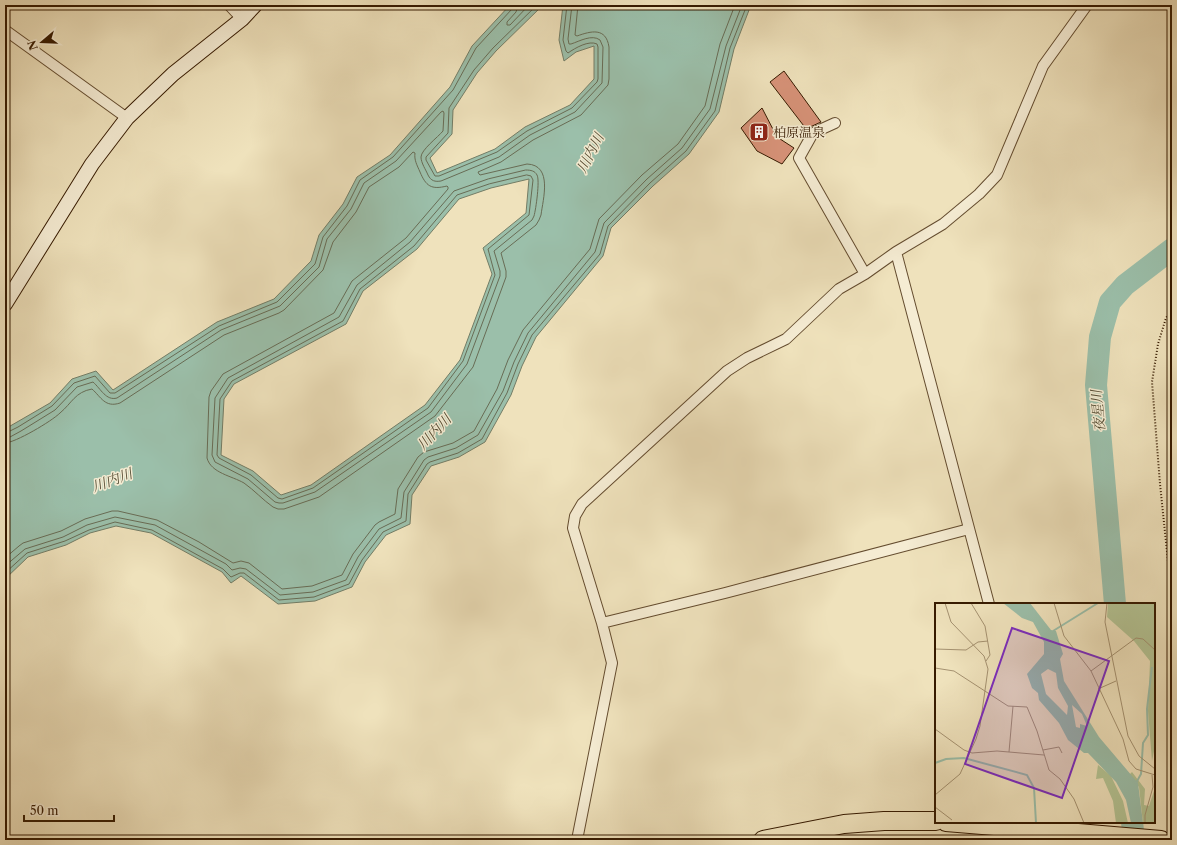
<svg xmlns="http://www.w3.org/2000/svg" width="1177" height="845" font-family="'Libre Caslon Text','Noto Serif JP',serif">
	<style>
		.water { fill: #9bbfaa; stroke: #737d66; fill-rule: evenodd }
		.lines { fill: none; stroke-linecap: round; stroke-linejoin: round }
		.shore { stroke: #686c55; stroke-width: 1 }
		.river { stroke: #9bbfaa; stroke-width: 22 }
		.building { fill: #d79278; stroke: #361a00 }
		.street-casing { stroke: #644c2f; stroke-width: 12 }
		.secondary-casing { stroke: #361a00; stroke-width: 16 }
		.highway-casing { stroke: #361a00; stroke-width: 20 }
		.path { stroke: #361a00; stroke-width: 2; stroke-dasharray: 1 2; stroke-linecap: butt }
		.street { stroke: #f5ecd3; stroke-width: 10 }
		.secondary { stroke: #f5ecd3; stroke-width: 14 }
		.highway { stroke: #efe2bc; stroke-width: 18 }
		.labels { text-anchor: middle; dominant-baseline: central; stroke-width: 3; stroke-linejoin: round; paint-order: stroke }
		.poi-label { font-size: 13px; fill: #361a00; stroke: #f5ecd3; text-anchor: start }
		.water-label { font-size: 14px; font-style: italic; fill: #544c33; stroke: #f5ecd3 }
		.inset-river { fill: none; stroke: #9bbfaa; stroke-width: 2 }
		.inset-road { fill: none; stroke: #a59271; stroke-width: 1 }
		.view { fill: #7b2cbf; fill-opacity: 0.15; stroke: #7b2cbf; stroke-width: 2 }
		.inset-edge { fill: none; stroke: #361a00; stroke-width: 2 }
	</style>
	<rect width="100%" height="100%" fill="#efe2bc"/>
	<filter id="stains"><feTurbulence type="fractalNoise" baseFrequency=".005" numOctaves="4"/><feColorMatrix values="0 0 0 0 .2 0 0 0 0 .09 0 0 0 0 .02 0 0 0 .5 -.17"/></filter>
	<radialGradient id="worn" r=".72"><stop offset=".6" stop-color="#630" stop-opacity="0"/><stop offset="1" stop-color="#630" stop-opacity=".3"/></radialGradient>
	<path class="water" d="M 510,5 L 545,5 L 541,7 L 496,51 L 477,73 L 453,110 L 452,134 L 430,158 L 437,173 L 495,149 L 525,127 L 570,105 L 594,79 L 594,46 L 576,52 L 564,61 L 559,40 L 563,5 L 751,5 L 734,49 L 719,112 L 689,154 L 653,186 L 611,228 L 603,256 L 536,337 L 522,366 L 511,395 L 485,442 L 459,457 L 431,466 L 412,495 L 410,524 L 386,535 L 365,562 L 352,587 L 315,601 L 278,604 L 241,576 L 231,583 L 222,572 L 151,533 L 116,526 L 90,533 L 66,545 L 28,557 L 5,579 L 5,429 L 50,403 L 72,379 L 96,371 L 113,390 L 217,322 L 274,299 L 311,261 L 319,235 L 343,204 L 357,177 L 390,155 L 450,87 L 472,46 ZM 529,179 L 526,213 L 483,248 L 492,274 L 460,360 L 425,405 L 311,485 L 281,495 L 253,471 L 221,455 L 224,399 L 234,384 L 346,324 L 363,291 L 417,249 L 459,199 L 491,188 Z"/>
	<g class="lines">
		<path class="shore" d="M 518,5 L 516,12 L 507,22 L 507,25 L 510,25 L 529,5
			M 537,5 L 493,48 L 474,70 L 449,108 L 448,133 L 426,157 L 426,160 L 435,176 L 439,176 L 497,152 L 527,131 L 572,108 L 597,82 L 598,79 L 598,47 L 597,44 C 589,40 575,48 568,53 L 566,51 L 563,40 L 567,5
			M 526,170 C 531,170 535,171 537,175 C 540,180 536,209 534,216 L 532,220 L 494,251 L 500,271 L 500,276 L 467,364 L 431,412 L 315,492 L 283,503 L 279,503 L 275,502 L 248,479 L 215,462 L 212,455 L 215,398 L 228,378 L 339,317 L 357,285 L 410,242 L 454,191 L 488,179 Z
			M 527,175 L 531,176 L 533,180 L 529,215 L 488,249 L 495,275 L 463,361 L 428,408 L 313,488 L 282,499 L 278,498 L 251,475 L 219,458 L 217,455 L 220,399 L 232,381 L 343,321 L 360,289 L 414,246 L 457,195 L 489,184 Z
			M 5,432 L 8,432 L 18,427 L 52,406 L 74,383 L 95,376 L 110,393 L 115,393 L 219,326 L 277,302 L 315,264 L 323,237 L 347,206 L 360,180 L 393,157 L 453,90 L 476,48 L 512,9 L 513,5
			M 5,437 L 10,437 L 21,431 L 55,410 L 77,387 L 93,382 C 101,389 106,401 117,398 L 221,330 L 280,306 L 319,267 L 327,239 L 351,209 L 364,183 L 396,161 L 441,112 L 443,111 L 444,113 L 443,131 C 438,137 421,150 421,157 C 421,163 426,170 428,175 C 431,181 435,182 441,181 L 499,157 L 530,135 L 575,112 L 602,83 L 603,47 L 600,40 C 592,34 580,41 571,44 L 569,44 L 568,39 L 572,5
			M 5,443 C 15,443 52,421 60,413 C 72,403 75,392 92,389 C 101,397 105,408 120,403 L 224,335 L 279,313 L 284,310 L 323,270 L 333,242 L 356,212 L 369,187 L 399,167 L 413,152 L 415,153 C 414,160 417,165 420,172 C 426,186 431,190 447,186 L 448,187 L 448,189 L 406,238 L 352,281 L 334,313 L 223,374 L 211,391 L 209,397 L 207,458 C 211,473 232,476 244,483 C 254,490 263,500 273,507 L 278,509 L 284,509 L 319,497 L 435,416 L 473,367 L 506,277 L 506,271 L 501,253 L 536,225 L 539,220 L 541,215 C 543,199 553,165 527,164 L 480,175 L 479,174 L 478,172 L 501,162 L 533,140 L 581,115 L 608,85 L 609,79 L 609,47 C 606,27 591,31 577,36 L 575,35 L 578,5
			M 5,558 L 19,546 L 23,543 L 61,531 L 85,519 L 112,511 L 118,511 L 157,520 L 199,542 L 233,563 L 241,561 L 249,563 L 282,589 L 312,586 L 342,575 L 353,554 L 375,525 L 379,522 L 395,514 L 398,489 L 418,457 L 424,452 L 453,443 L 474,431 L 497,389 L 508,360 L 523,330 L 590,249 L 599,219 L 642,175 L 678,144 L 705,106 L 720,44 L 735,5
			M 5,566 L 25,549 L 63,537 L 87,525 L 115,517 L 155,525 L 226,564 L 232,570 L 240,568 L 246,569 L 280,595 L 313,592 L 346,580 L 358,557 L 379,529 L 401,518 L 404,492 L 424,460 L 428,457 L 456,448 L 478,435 L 503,391 L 514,362 L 528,333 L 595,252 L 604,223 L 647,179 L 682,148 L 710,109 L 726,46 L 742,5
			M 5,573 L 27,553 L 65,541 L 89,530 L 115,522 L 152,530 L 223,569 L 231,577 L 240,573 L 244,573 L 279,600 L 314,597 L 349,584 L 362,560 L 383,532 L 406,521 L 408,494 L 427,464 L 430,462 L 458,453 L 482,439 L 507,393 L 518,364 L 532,335 L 600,254 L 608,226 L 650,183 L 686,151 L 715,111 L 730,48 L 747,5"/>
		<path class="river" d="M 1115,604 L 1096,385 L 1100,337 L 1110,302 L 1125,285 L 1172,249
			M 1132,822 L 1134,840"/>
	</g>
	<path class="building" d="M 784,71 L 821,122 L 810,127 L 807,130 L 770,82 Z
		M 762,108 L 777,137 L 794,148 L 782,164 L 757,151 L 741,128 Z"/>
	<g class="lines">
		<g class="street-casing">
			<path id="street" d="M 229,5 L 242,19
				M 5,30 L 127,118
				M 835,123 L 813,133 L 799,158 L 865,274
				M 896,252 L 989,604
				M 602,623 L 725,593 L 969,529
				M 577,840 L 612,663 L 602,623 L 573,528 L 575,516 L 582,504 L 727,371 L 747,358 L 786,339 L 839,289 L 865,274 L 896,252 L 943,224 L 979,194 L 997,175 L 1043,66 L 1087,5"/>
		</g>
		<g class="secondary-casing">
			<path id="secondary" d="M 5,304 L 92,164 L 127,118 L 173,74 L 242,19 L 255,5"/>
		</g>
		<g class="highway-casing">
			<path id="highway" d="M 946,822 L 1161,840
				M 763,840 L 844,824 L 884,821 L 936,821"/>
		</g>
		<path class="path" d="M 1172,309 L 1166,318 L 1158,344 L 1152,382 L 1160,484 L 1172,600"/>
		<use href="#street" class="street"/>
		<use href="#secondary" class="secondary"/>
		<use href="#highway" class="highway"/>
	</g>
	<defs>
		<g id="building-square" transform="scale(1)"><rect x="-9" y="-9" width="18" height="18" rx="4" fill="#8f2418" stroke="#f5ecd3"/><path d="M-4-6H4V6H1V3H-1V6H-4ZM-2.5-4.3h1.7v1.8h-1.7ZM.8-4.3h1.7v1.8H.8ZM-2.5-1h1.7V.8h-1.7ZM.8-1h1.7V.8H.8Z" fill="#fff"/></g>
	</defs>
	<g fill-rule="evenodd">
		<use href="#building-square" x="759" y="132"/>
	</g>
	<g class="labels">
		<g class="poi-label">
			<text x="773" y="132">柏原温泉</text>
		</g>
		<g class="water-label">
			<text transform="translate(590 153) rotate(-63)">川内川</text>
			<text transform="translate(1098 411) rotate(-95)">夜星川</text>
			<text transform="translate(434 432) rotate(-47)">川内川</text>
			<text transform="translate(112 480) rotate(-20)">川内川</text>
		</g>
	</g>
	<g transform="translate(935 603)">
		<rect width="220" height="220" fill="#efe2bc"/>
		<path d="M 173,0 L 220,0 L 220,143 L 217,158 L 213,108 L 215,58 L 199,38 L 172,14 ZM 163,162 L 176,173 L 188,198 L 193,220 L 181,220 L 178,198 L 168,175 L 161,176 ZM 197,169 L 210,186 L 209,202 L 214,203 L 220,185 L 220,220 L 208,220 L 204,184 L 194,172 Z" fill="#b4c494"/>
		<path d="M 68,0 L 95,0 L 116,27 L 121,28 L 128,51 L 125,56 L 129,78 L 164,134 L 203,180 L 208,220 L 196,220 L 191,197 L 181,179 L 153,150 L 149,150 L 133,137 L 124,120 L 104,97 L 103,90 L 97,85 L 92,71 L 109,51 L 109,39 L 98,19 L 87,15 ZM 113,66 L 121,70 L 123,85 L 133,103 L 132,112 L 111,91 L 106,71 ZM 137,102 L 147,111 L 152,123 L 145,121 L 145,125 L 141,124 Z" fill="#9bbfaa" fill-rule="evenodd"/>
		<path class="inset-river" d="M 118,28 L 163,0M 0,160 L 11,156 L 29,155 L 92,172 L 99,185 L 101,220M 201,180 L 206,171 L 208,140 L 213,132 L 212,106 L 217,64"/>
		<path class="inset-road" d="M 36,0 L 50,23 L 55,52 L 51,58M 119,0 L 129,33 L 156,68 L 188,136 L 194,158 L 201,166 L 220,172M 172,0 L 170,19 L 193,133 L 204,153 L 220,166M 0,46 L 31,47 L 43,39 L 53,38M 0,65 L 19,68 L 73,103 L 92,104 L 102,128 L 114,167 L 125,176 L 139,196 L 149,220M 156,68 L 201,35 L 208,36 L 220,47M 163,86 L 181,78M 0,126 L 29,147 L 37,150 L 62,148 L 109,152M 108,147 L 124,144 L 127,150M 74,149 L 78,103M 0,192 L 25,171 L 41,136 L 45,123 L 53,66 L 49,53 L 16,19 L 10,0M 0,204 L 17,217M 210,220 L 210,212 L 218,184 L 217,172"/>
		<path class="view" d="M 77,25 L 174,58 L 127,195 L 30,161 Z"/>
		<rect width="220" height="220" class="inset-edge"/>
	</g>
	<rect width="1177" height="845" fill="none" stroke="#efe2bc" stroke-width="20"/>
	<rect x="6" y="6" width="1165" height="833" fill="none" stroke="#361a00" stroke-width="2"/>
	<rect x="10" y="10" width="1157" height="825" fill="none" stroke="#361a00"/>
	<g transform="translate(42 42) rotate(251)" stroke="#f5ecd3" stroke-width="3" paint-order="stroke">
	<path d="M0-3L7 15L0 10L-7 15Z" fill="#361a00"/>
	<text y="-6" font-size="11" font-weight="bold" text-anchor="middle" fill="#361a00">N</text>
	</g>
	<path d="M24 815v6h90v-6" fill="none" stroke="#361a00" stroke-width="2"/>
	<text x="30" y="815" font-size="12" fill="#361a00" stroke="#f5ecd3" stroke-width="3" paint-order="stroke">50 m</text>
	<rect width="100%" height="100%" filter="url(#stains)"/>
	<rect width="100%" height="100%" fill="url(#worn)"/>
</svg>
